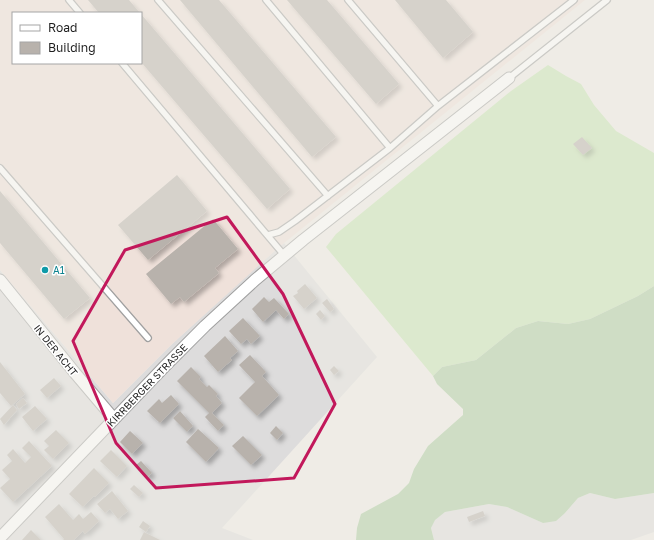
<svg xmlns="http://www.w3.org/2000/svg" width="654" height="540" font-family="'Golos Text',sans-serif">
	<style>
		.residential { fill: #dddcdc }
		.military { fill: #efe1da; fill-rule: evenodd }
		.grass { fill: #c6e4b1 }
		.forest { fill: #a8ca9e }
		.building { fill: #b8b2ac; filter: url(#shadow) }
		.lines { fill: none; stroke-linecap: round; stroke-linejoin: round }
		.lane-casing { stroke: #a0a0a0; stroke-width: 8 }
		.street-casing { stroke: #a0a0a0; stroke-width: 13 }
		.lane { stroke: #fff; stroke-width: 5.5 }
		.street { stroke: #fff; stroke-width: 11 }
		.marked { fill: none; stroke: #c2185b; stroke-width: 3; stroke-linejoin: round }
		.culture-dot { fill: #0f9aa8; stroke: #fff; stroke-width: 1.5 }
		.labels { text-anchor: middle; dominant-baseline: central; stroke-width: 3; stroke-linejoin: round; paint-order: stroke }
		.culture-label { font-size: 10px; fill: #0d838f; stroke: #fff; text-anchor: start }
		.street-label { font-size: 10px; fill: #1f1f1f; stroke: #fff }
	</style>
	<defs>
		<filter id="shadow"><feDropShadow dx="3.5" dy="3.5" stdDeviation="2" flood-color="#0004"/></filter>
	</defs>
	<rect width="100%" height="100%" fill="#efece6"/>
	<path class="residential" d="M 284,243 L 377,357 L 222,528 L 253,540 L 0,540 L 0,270 L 113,403 L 171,345 L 257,266 Z
		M 590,493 L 615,499 L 654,493 L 654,532 L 631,540 L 434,540 L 431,528 L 434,520 L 445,512 L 489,504 L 507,507 L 543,523 L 565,513 L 578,498 Z"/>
	<path class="military" d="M 0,0 L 585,0 L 278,248 L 171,345 L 113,403 L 0,270 ZM 13,13 L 141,13 L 141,63 L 13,63 Z"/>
	<path class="grass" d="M 548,65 L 566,76 L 581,84 L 594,105 L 616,131 L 654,153 L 654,286 L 638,296 L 590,319 L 568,324 L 538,321 L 516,328 L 476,360 L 442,367 L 433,376 L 326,247 L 336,234 L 511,91 Z"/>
	<path class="forest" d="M 654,286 L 654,493 L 615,499 L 590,493 L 578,498 L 565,513 L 556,521 L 543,523 L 507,507 L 489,504 L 445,512 L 435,520 L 431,528 L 434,540 L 356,540 L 357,528 L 361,514 L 398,494 L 409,483 L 414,469 L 428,446 L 463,415 L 463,409 L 437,384 L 433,376 L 442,367 L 476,360 L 516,328 L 538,321 L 568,324 L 590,319 L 638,296 Z"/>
	<path class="building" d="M 88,0 L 129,0 L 140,13 L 99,13 Z
		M 180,0 L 219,0 L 336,137 L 312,157 Z
		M 287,0 L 327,0 L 399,84 L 376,104 Z
		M 395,0 L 446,0 L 473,32 L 443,58 Z
		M 141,14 L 290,189 L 267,209 L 141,62 Z
		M 582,137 L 592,148 L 583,155 L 573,144 Z
		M 177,175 L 207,211 L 148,260 L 118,225 Z
		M 0,191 L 90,298 L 64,319 L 0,243 Z
		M 213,219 L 238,249 L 215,268 L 219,273 L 184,302 L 180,297 L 171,304 L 146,274 Z
		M 305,284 L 317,298 L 304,309 L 293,296 L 298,293 L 297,291 Z
		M 264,297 L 269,302 L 274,298 L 289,314 L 284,319 L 276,310 L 263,322 L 252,309 Z
		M 327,299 L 334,309 L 330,312 L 322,303 Z
		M 320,310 L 325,316 L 321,320 L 316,314 Z
		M 243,318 L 260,336 L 251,344 L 247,339 L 241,344 L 229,331 Z
		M 225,336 L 238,351 L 230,358 L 232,360 L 218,372 L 204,356 Z
		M 250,355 L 266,372 L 262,376 L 279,395 L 257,416 L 239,398 L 255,382 L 239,365 Z
		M 0,362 L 25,394 L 11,406 L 0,393 Z
		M 334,366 L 339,371 L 334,375 L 330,370 Z
		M 191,367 L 201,377 L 199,379 L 207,387 L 209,385 L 218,394 L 216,396 L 222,403 L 212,413 L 224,425 L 218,431 L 205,417 L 209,413 L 177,381 Z
		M 54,378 L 61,386 L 47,398 L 40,390 Z
		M 171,395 L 179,404 L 160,423 L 147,411 L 159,399 L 162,403 Z
		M 23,398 L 27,403 L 19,409 L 16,404 Z
		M 13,405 L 17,410 L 4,425 L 0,419 Z
		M 35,406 L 47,419 L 33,431 L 22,417 Z
		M 180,411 L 193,426 L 187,432 L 173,418 Z
		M 276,426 L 283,433 L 277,440 L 270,433 Z
		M 198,429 L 219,448 L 206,462 L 186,442 Z
		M 56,430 L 69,443 L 53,459 L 44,450 L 49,446 L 44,441 Z
		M 130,431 L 143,443 L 132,454 L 120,442 Z
		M 243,436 L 262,455 L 251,465 L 232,446 Z
		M 29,441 L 52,466 L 13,502 L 0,488 L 10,479 L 2,470 L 12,461 L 7,455 L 13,449 L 25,463 L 31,457 L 22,448 Z
		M 111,450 L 127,466 L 117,477 L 100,461 Z
		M 141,461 L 152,473 L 147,477 L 136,465 Z
		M 94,468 L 109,483 L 95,497 L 94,496 L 83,507 L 69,494 Z
		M 134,485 L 143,493 L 139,497 L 130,489 Z
		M 112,491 L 128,511 L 118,519 L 110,509 L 105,513 L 97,504 Z
		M 59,504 L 73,520 L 79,514 L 83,519 L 91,512 L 99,521 L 85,534 L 83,531 L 74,540 L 63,540 L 64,539 L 45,517 Z
		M 483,511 L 485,516 L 469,522 L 467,517 Z
		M 143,521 L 150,526 L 146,532 L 139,527 Z
		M 31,530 L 41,540 L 22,540 Z
		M 144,532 L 160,540 L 140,540 Z"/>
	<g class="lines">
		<g class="lane-casing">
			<path id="lane" d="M 69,0 L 80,13
				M 158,0 L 328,196
				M 266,0 L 390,148
				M 348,0 L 438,106
				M 122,63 L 284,255
				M 509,78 L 607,0
				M 0,168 L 148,338
				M 268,235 L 279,232 L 295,221 L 390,148 L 438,106 L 574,0"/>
		</g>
		<g class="street-casing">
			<path id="street" d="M 0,280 L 75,373 L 114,419
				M 0,538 L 165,366 L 205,326 L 255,280 L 303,240 L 509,78"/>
		</g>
		<use href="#lane" class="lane"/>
		<use href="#street" class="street"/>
	</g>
	<path d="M0 0H654V540H0ZM 227,217 L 283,294 L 335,404 L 294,478 L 156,488 L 116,443 L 73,341 L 125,250 Z" fill="#efece6" fill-opacity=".55" fill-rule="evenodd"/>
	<path class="marked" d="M 227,217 L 283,294 L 335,404 L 294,478 L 156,488 L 116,443 L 73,341 L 125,250 Z"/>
	<circle class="culture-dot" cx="45" cy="270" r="4"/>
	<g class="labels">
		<g class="culture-label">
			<text x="53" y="270">A1</text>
		</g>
		<g class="street-label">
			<text transform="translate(56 350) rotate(51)">IN DER ACHT</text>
			<text transform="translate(147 385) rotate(-46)">KIRRBERGER STRASSE</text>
		</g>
	</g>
	<rect x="12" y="12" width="130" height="52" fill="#ffffff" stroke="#a5a5a5"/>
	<rect x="20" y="25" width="20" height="6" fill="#ffffff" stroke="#a5a5a5"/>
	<text x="48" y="32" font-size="12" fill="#1f1f1f">Road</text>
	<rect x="20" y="42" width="20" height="12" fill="#b8b2ac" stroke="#a5a5a5"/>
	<text x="48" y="52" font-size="12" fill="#1f1f1f">Building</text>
</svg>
